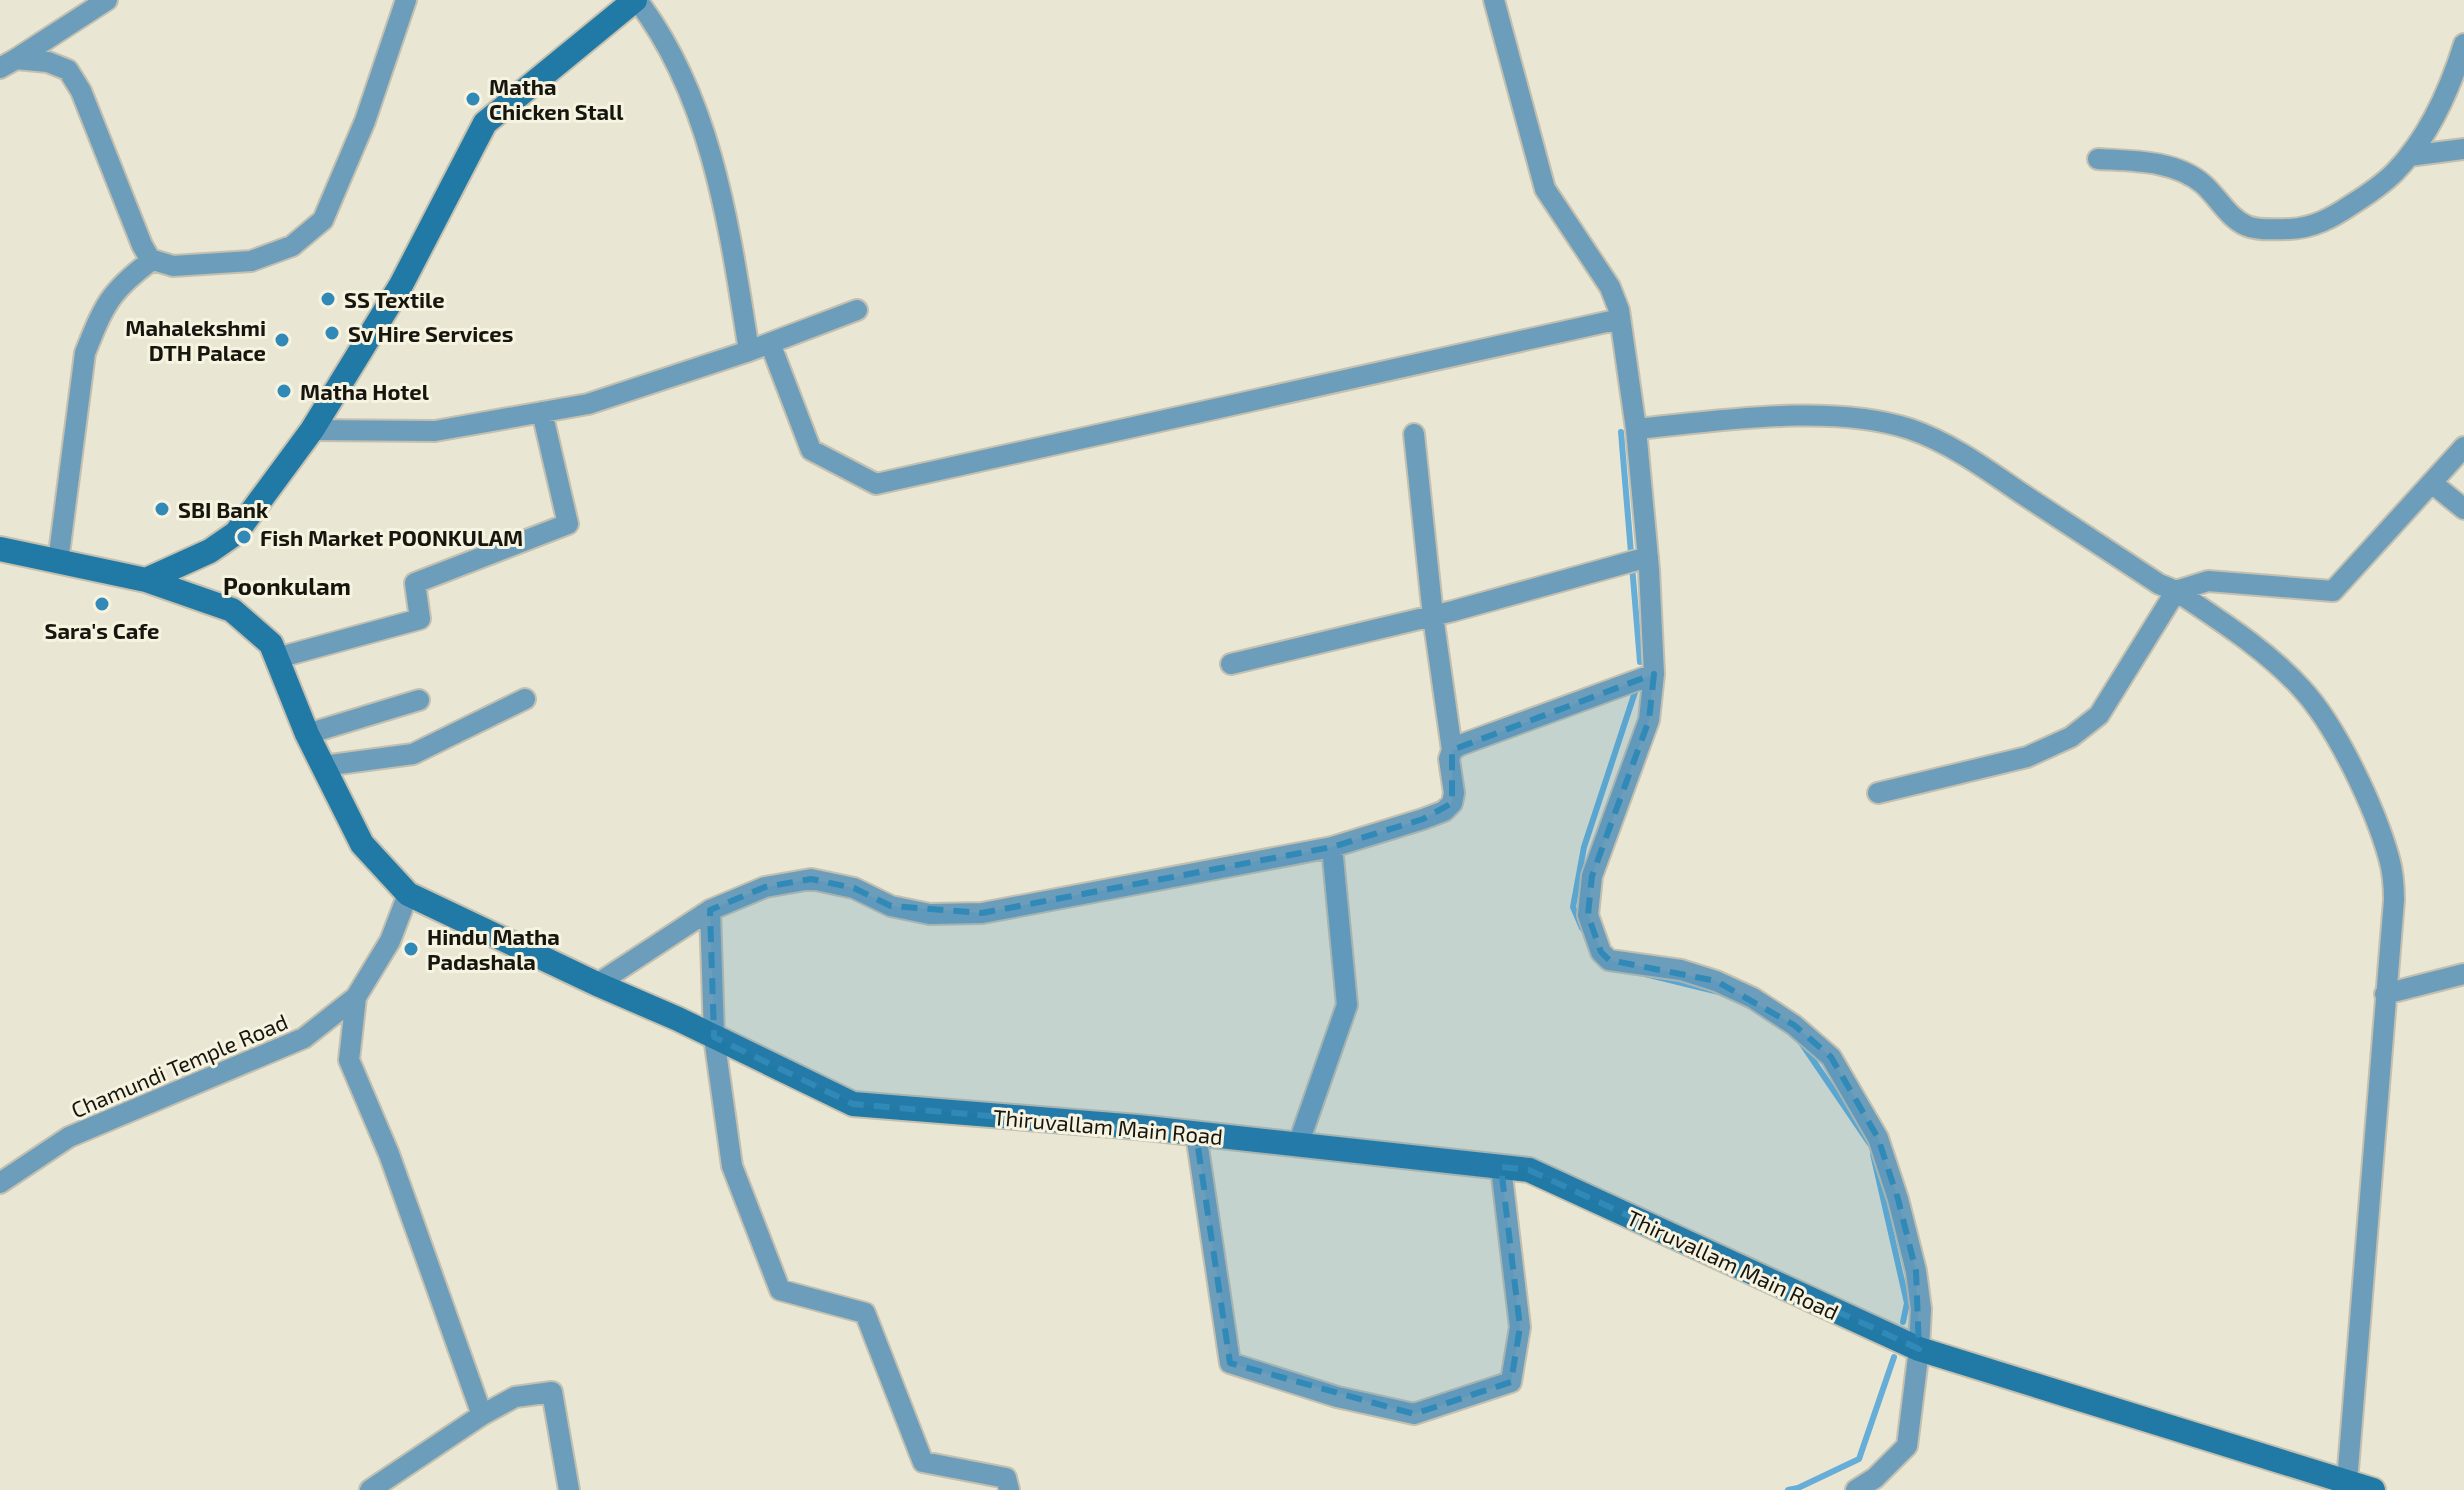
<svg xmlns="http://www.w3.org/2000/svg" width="2464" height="1490" font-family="'Exo 2',sans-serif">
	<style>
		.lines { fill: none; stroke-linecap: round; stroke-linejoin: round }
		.stream { stroke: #66aed7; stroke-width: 6 }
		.street-casing { stroke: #c4c0b0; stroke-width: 24 }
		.secondary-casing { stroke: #c4c0b0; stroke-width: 28 }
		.street { stroke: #6c9ebc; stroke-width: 20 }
		.secondary { stroke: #2179a5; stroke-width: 24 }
		.marked { fill: #3189b7; fill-opacity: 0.2; stroke: #3189b7; stroke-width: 6; stroke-dasharray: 16 10; stroke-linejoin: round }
		.poi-dot { fill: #3189b7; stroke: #f7f3e1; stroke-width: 3 }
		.labels { text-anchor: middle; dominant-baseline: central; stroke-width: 6; stroke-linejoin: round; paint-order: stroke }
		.poi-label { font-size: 22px; font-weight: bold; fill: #16150e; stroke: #f7f3e1; text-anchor: start }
		.street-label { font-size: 22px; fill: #16150e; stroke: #f7f3e1 }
		.neighbourhood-label { font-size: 24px; font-weight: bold; fill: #16150e; stroke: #f7f3e1 }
	</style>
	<rect width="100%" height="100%" fill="#eae6d4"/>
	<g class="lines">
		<path class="stream" d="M 1621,432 L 1640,662
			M 1582,928 L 1573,907 L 1584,847 L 1637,686
			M 1645,974 L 1719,992
			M 1802,1044 L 1870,1144
			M 1873,1154 L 1907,1303 L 1903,1322
			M 1788,1490 L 1798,1488 L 1859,1459 L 1894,1357"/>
		<g class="street-casing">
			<path id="street" d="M 637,0 C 713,99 730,232 749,351
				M 1494,0 L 1545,189 L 1610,287 L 1619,310 L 1636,429 L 1649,569 L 1654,674 L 1649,720 L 1592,876 L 1588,915 L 1601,952 L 1609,960 L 1681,970 L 1716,981 L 1753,998 L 1794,1025 L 1831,1057 L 1878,1138 L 1898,1199 L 1916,1271 L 1921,1309 L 1919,1349 L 1907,1446 L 1875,1478 L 1856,1490
				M 16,59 L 107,0
				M 0,68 L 16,59 L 48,62 L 68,70 L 81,91 L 142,245 L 150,259 L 173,266 L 251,261 L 292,246 L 323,220 L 365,121 L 406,0
				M 2409,156 L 2464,149
				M 2098,159 C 2133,161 2175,160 2203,184 C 2218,197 2228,218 2247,226 C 2260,231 2276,229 2290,229 C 2313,228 2332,218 2351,205 C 2367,195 2382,185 2395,172 C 2428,138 2450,89 2464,44
				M 770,343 L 811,450 L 876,484 L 1620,319
				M 1636,429 C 1719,421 1830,403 1910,429 C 1951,443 1986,469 2021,493 C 2067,523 2113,554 2159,584 L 2176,591 C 2219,620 2267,650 2302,689 C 2337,727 2375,808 2389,858 C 2393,872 2394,886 2394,900 L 2347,1482
				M 312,430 L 435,431 L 588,404 L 749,351 L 857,310
				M 1414,434 L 1433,616 L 1452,750
				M 2432,483 L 2464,509
				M 58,562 L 85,353 C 104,305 110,291 152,260
				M 277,658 L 420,619 L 415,583 L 568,524 L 542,412
				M 1231,664 L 1453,611 L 1648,557
				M 307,734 L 419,700
				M 323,766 L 413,754 L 525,699
				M 1878,793 L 2027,757 L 2071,737 L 2099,715 L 2176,591 L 2208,581 L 2333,591 L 2464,447
				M 710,910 L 714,1037 L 732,1166 L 780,1290 L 865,1313 L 923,1462 L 1006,1478 L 1009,1490
				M 597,984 L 710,910 L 765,887 L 811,879 L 854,888 L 891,906 L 930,914 L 982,913 L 1332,847 L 1423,819 L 1444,811 L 1452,803 L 1454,793 L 1449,759 L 1452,750 L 1460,745 L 1654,674
				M 2385,994 L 2464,974
				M 356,997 L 349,1060 L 389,1154 L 482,1415
				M 1196,1134 L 1230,1363 L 1337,1397 L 1414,1414 L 1511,1382 L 1520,1327 L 1501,1167
				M 1298,1145 L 1347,1005 L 1332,847
				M 0,1183 L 69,1137 L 304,1038 L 356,997 L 390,941 L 408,894
				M 370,1490 L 482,1415 L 515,1397 L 552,1392 L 569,1490"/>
		</g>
		<g class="secondary-casing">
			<path id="secondary" d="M 0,549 L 146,580 L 232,610 L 271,644 L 307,734 L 362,844 L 408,894 L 597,984 L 678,1019 L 853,1104 L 1138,1127 L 1529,1170 L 1919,1349 L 2373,1490
				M 146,580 L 210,551 L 236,533 L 312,430 L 401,285 L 485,123 L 635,0"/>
		</g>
		<use href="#street" class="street"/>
		<use href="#secondary" class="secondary"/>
	</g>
	<path class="marked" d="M 1654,674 L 1649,720 L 1592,876 L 1588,915 L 1601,952 L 1609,960 L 1716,981 L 1794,1025 L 1831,1057 L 1878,1138 L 1898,1199 L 1916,1271 L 1919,1349 L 1529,1170 L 1501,1167 L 1520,1327 L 1511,1382 L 1414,1414 L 1230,1363 L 1196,1134 L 853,1104 L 714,1037 L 710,910 L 765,887 L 811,879 L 854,888 L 891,906 L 982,913 L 1332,847 L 1423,819 L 1452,803 L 1452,750 Z"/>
	<g class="poi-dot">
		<circle cx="473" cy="99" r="8"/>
		<circle cx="328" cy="299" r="8"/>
		<circle cx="332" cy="333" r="8"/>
		<circle cx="282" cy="340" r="8"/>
		<circle cx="284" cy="391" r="8"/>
		<circle cx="162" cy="509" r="8"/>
		<circle cx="244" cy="537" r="8"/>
		<circle cx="102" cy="604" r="8"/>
		<circle cx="411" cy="949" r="8"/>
	</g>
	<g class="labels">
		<g class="poi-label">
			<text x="489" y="86">Matha<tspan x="489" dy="25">Chicken Stall</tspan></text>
			<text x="344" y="299">SS Textile</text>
			<text x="266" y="327" text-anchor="end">Mahalekshmi<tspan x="266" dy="25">DTH Palace</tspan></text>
			<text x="348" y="333">Sv Hire Services</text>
			<text x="300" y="391">Matha Hotel</text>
			<text x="178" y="509">SBI Bank</text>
			<text x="260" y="537">Fish Market POONKULAM</text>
			<text x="102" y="630" text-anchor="middle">Sara's Cafe</text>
			<text x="427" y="936">Hindu Matha<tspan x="427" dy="25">Padashala</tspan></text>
		</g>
		<g class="street-label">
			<text transform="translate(179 1065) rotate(-23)">Chamundi Temple Road</text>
			<text transform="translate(1108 1126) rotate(5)">Thiruvallam Main Road</text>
			<text transform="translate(1733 1264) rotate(25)">Thiruvallam Main Road</text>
		</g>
		<g class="neighbourhood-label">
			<text x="287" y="585">Poonkulam</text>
		</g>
	</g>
</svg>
